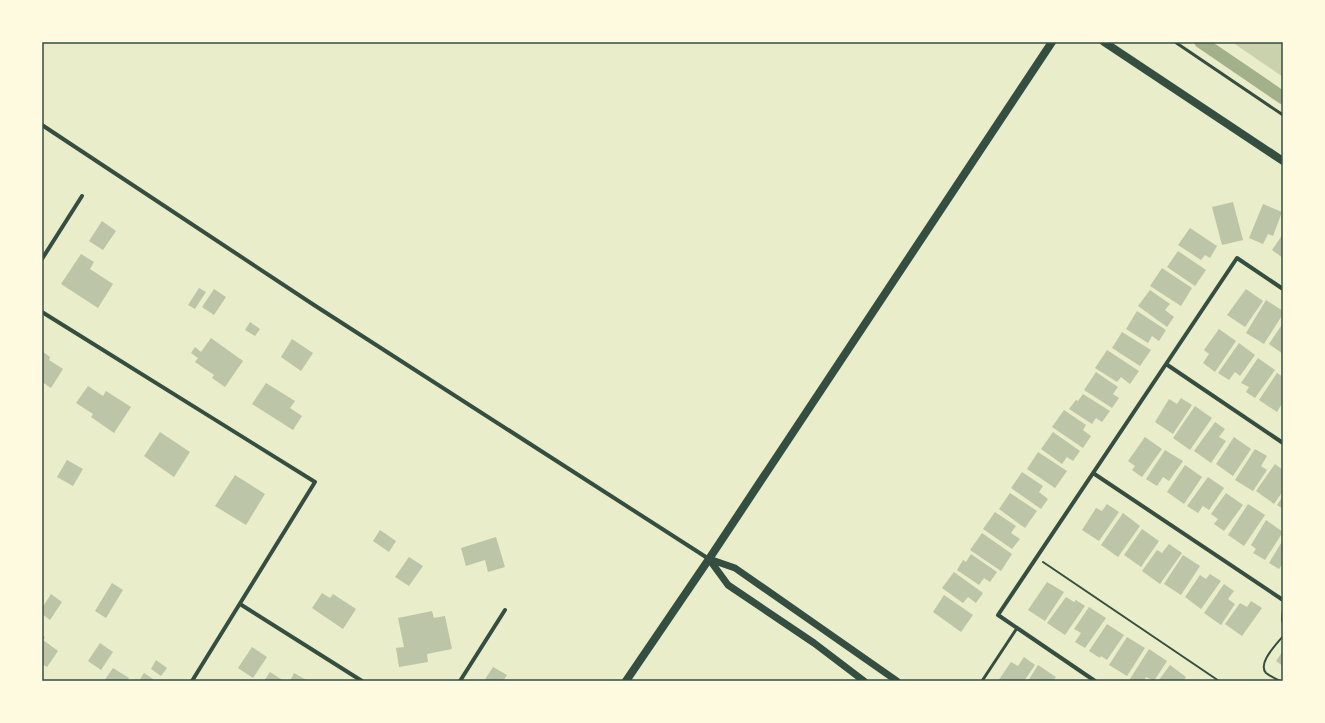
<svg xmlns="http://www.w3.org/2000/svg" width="1325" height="723" font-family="Roboto,sans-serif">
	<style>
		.green { fill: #cad2ad }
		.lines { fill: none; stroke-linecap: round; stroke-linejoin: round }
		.canal { stroke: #a3b18a; stroke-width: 13 }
		.building { fill: #bcc5a7 }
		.path { stroke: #344e41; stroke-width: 2 }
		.service { stroke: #344e41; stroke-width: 3 }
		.minor { stroke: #344e41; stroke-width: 4 }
		.tertiary { stroke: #344e41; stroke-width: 7 }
		.secondary { stroke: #344e41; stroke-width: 8 }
		.neatline { fill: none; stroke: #344e41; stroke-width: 1.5 }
	</style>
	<rect width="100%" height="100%" fill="#e9edc9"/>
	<path class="green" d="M 1232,42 L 1283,42 L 1283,77 Z"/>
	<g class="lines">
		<path class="canal" d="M 1201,42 L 1283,98"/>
	</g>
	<path class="building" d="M 1233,202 L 1243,240 L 1222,245 L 1212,207 Z
		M 1263,204 L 1282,212 L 1273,236 L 1268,234 L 1263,244 L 1249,238 Z
		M 102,221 L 116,231 L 103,250 L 89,241 Z
		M 1190,228 L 1217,246 L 1210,258 L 1205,255 L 1201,260 L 1178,245 Z
		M 1283,234 L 1283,258 L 1272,250 Z
		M 1178,251 L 1206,270 L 1195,286 L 1167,267 Z
		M 81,254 L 94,262 L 90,269 L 113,284 L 98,308 L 61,284 Z
		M 1162,268 L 1192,288 L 1181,306 L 1150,286 Z
		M 199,288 L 206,292 L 195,309 L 188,305 Z
		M 214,289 L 226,297 L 214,315 L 202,307 Z
		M 1246,289 L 1263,301 L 1245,327 L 1227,315 Z
		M 1150,290 L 1170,304 L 1165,310 L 1174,317 L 1167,327 L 1138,306 Z
		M 1266,300 L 1283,311 L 1283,314 L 1264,344 L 1246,333 Z
		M 1137,311 L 1166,330 L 1159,341 L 1152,336 L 1148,343 L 1126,329 Z
		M 250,322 L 260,329 L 255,336 L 245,330 Z
		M 1283,323 L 1283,354 L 1269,344 Z
		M 1219,329 L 1236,341 L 1215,372 L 1203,363 L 1209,354 L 1204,350 Z
		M 1122,332 L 1151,350 L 1140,366 L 1112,348 Z
		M 211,338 L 243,361 L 225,387 L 212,378 L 214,375 L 195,362 L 198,358 L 191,353 L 195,347 L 201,352 Z
		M 292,339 L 313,353 L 301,371 L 281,357 Z
		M 1239,343 L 1255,355 L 1240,376 L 1235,372 L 1229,380 L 1218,373 Z
		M 1107,350 L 1139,371 L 1130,384 L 1121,377 L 1117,382 L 1095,368 Z
		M 42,351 L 50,357 L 49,360 L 63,369 L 51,388 L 42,382 Z
		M 1258,358 L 1275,370 L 1255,398 L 1246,392 L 1249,387 L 1241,383 Z
		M 1096,372 L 1118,387 L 1113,394 L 1119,398 L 1112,408 L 1084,390 Z
		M 1277,373 L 1283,377 L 1283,402 L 1277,412 L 1259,400 Z
		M 266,383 L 295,401 L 290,408 L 302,416 L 293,430 L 252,404 Z
		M 88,386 L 103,396 L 106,391 L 131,407 L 114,433 L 91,417 L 93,414 L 76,403 Z
		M 1083,394 L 1110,411 L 1102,422 L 1096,418 L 1092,424 L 1069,409 L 1076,400 L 1078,401 Z
		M 1181,398 L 1192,405 L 1173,434 L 1155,422 L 1169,399 L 1177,404 Z
		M 1195,406 L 1212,418 L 1190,450 L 1173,438 Z
		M 1064,410 L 1086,425 L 1083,430 L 1091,436 L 1083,448 L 1052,427 Z
		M 1215,422 L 1225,429 L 1219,437 L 1226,441 L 1211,463 L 1194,451 Z
		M 160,432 L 190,452 L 174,477 L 144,456 Z
		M 1053,432 L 1080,451 L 1073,461 L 1067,457 L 1062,464 L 1041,449 Z
		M 1145,437 L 1162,449 L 1142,477 L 1132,470 L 1135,466 L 1128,461 Z
		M 1234,437 L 1251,449 L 1233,476 L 1216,464 Z
		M 1255,449 L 1267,456 L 1261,466 L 1267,470 L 1253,491 L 1235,480 Z
		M 1165,450 L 1183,461 L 1169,481 L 1163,477 L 1157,486 L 1146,479 Z
		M 1038,452 L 1067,471 L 1055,488 L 1027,469 Z
		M 67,460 L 83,469 L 73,486 L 57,477 Z
		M 1275,464 L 1283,470 L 1283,491 L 1274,504 L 1256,491 Z
		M 1185,465 L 1202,477 L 1184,504 L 1167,492 Z
		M 1022,472 L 1043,486 L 1039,492 L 1048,499 L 1041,509 L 1011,488 Z
		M 235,475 L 265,494 L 246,525 L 215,506 Z
		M 1208,477 L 1224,488 L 1209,510 L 1203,506 L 1198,513 L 1187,506 Z
		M 1010,493 L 1037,511 L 1025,528 L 999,509 Z
		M 1226,493 L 1243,505 L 1224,531 L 1214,524 L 1218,519 L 1211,514 Z
		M 1283,496 L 1283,509 L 1277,505 Z
		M 1107,504 L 1119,512 L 1099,541 L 1082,530 L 1096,508 L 1102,511 Z
		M 1248,504 L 1265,515 L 1244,546 L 1228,535 Z
		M 995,512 L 1016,526 L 1011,533 L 1020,539 L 1012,549 L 983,529 Z
		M 1123,513 L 1140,526 L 1118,557 L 1101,545 Z
		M 1266,520 L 1283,532 L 1265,560 L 1253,553 L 1256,549 L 1251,545 Z
		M 1142,529 L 1159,541 L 1141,567 L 1124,555 Z
		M 380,530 L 396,541 L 389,552 L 373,541 Z
		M 982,533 L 1012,554 L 1001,571 L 970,550 Z
		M 496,537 L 505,567 L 488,572 L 485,560 L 466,566 L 461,548 Z
		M 1283,540 L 1283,563 L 1279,569 L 1269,563 Z
		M 1169,544 L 1182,553 L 1160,584 L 1142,571 L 1157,550 L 1162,553 Z
		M 971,554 L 997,572 L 990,582 L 984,578 L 979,585 L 957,570 L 963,560 L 966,562 Z
		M 1183,555 L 1200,566 L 1181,595 L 1164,584 Z
		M 409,557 L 423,566 L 409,586 L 395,577 Z
		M 954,572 L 983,593 L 976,603 L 968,597 L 963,603 L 942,588 Z
		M 1210,574 L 1221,581 L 1201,609 L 1185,597 L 1200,575 L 1206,579 Z
		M 1047,582 L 1064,592 L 1045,621 L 1028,610 Z
		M 112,583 L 123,590 L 106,618 L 95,611 Z
		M 1224,584 L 1234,591 L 1228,599 L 1235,604 L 1221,625 L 1204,613 Z
		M 322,593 L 330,598 L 333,594 L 356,609 L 343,629 L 312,608 Z
		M 51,594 L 62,602 L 50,620 L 42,614 L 42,608 Z
		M 944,595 L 973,615 L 961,632 L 933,612 Z
		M 1066,597 L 1074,602 L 1076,600 L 1085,606 L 1065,635 L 1047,623 Z
		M 1251,601 L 1262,608 L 1242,636 L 1225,624 L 1240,603 L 1247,607 Z
		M 1089,607 L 1106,618 L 1085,648 L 1075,642 L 1081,633 L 1074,629 Z
		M 432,611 L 434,618 L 445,616 L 452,649 L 427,654 L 428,662 L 399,667 L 396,648 L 404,647 L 398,618 Z
		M 1107,624 L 1124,635 L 1107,660 L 1101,656 L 1100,658 L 1089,651 Z
		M 42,635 L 45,637 L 43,640 L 58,651 L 47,667 L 42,664 Z
		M 1127,637 L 1145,648 L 1127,676 L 1109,665 Z
		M 100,643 L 113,652 L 101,670 L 88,661 Z
		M 252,647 L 267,657 L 253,678 L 238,668 Z
		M 1149,649 L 1167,661 L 1154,681 L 1146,677 L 1144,681 L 1133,681 L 1130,679 Z
		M 1283,651 L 1283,666 L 1276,661 Z
		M 1024,657 L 1035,665 L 1024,681 L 998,681 L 1011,662 L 1018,666 Z
		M 156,660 L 167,668 L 161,676 L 151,669 Z
		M 1038,665 L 1056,677 L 1053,681 L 1028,681 Z
		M 1170,665 L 1186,677 L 1183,681 L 1158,681 Z
		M 493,667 L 507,675 L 503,681 L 484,681 Z
		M 113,668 L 129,678 L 127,681 L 104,681 Z
		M 270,672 L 284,681 L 264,681 Z
		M 144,673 L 153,679 L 152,681 L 139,681 Z
		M 294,673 L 308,681 L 290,681 Z"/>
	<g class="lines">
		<path class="path" d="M 1043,562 L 1219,681
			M 1283,608 L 1282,619 L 1283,624
			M 1280,681 C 1276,679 1270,676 1266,673 C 1257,663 1277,644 1283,636"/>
		<path class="service" d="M 1175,42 L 1283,115
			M 982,681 L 1017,628"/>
		<path class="minor" d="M 42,125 L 314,305 L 709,559
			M 42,259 L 82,196
			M 42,312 L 315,482 L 192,681
			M 1166,364 L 1283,443
			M 1093,473 L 1283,600
			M 240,604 L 362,681
			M 460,681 L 505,610
			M 1095,681 L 998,615 L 1237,258 L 1283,289"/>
		<path class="tertiary" d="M 709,559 L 735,568 L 897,681
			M 709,559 L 728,585 L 814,643 L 864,681"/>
		<path class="secondary" d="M 1104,42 L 1283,161
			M 626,681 L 709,559 L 1052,42"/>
	</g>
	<rect width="1325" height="723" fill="none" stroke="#fefae0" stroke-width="86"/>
	<rect x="43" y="43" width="1239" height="637" class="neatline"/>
</svg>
